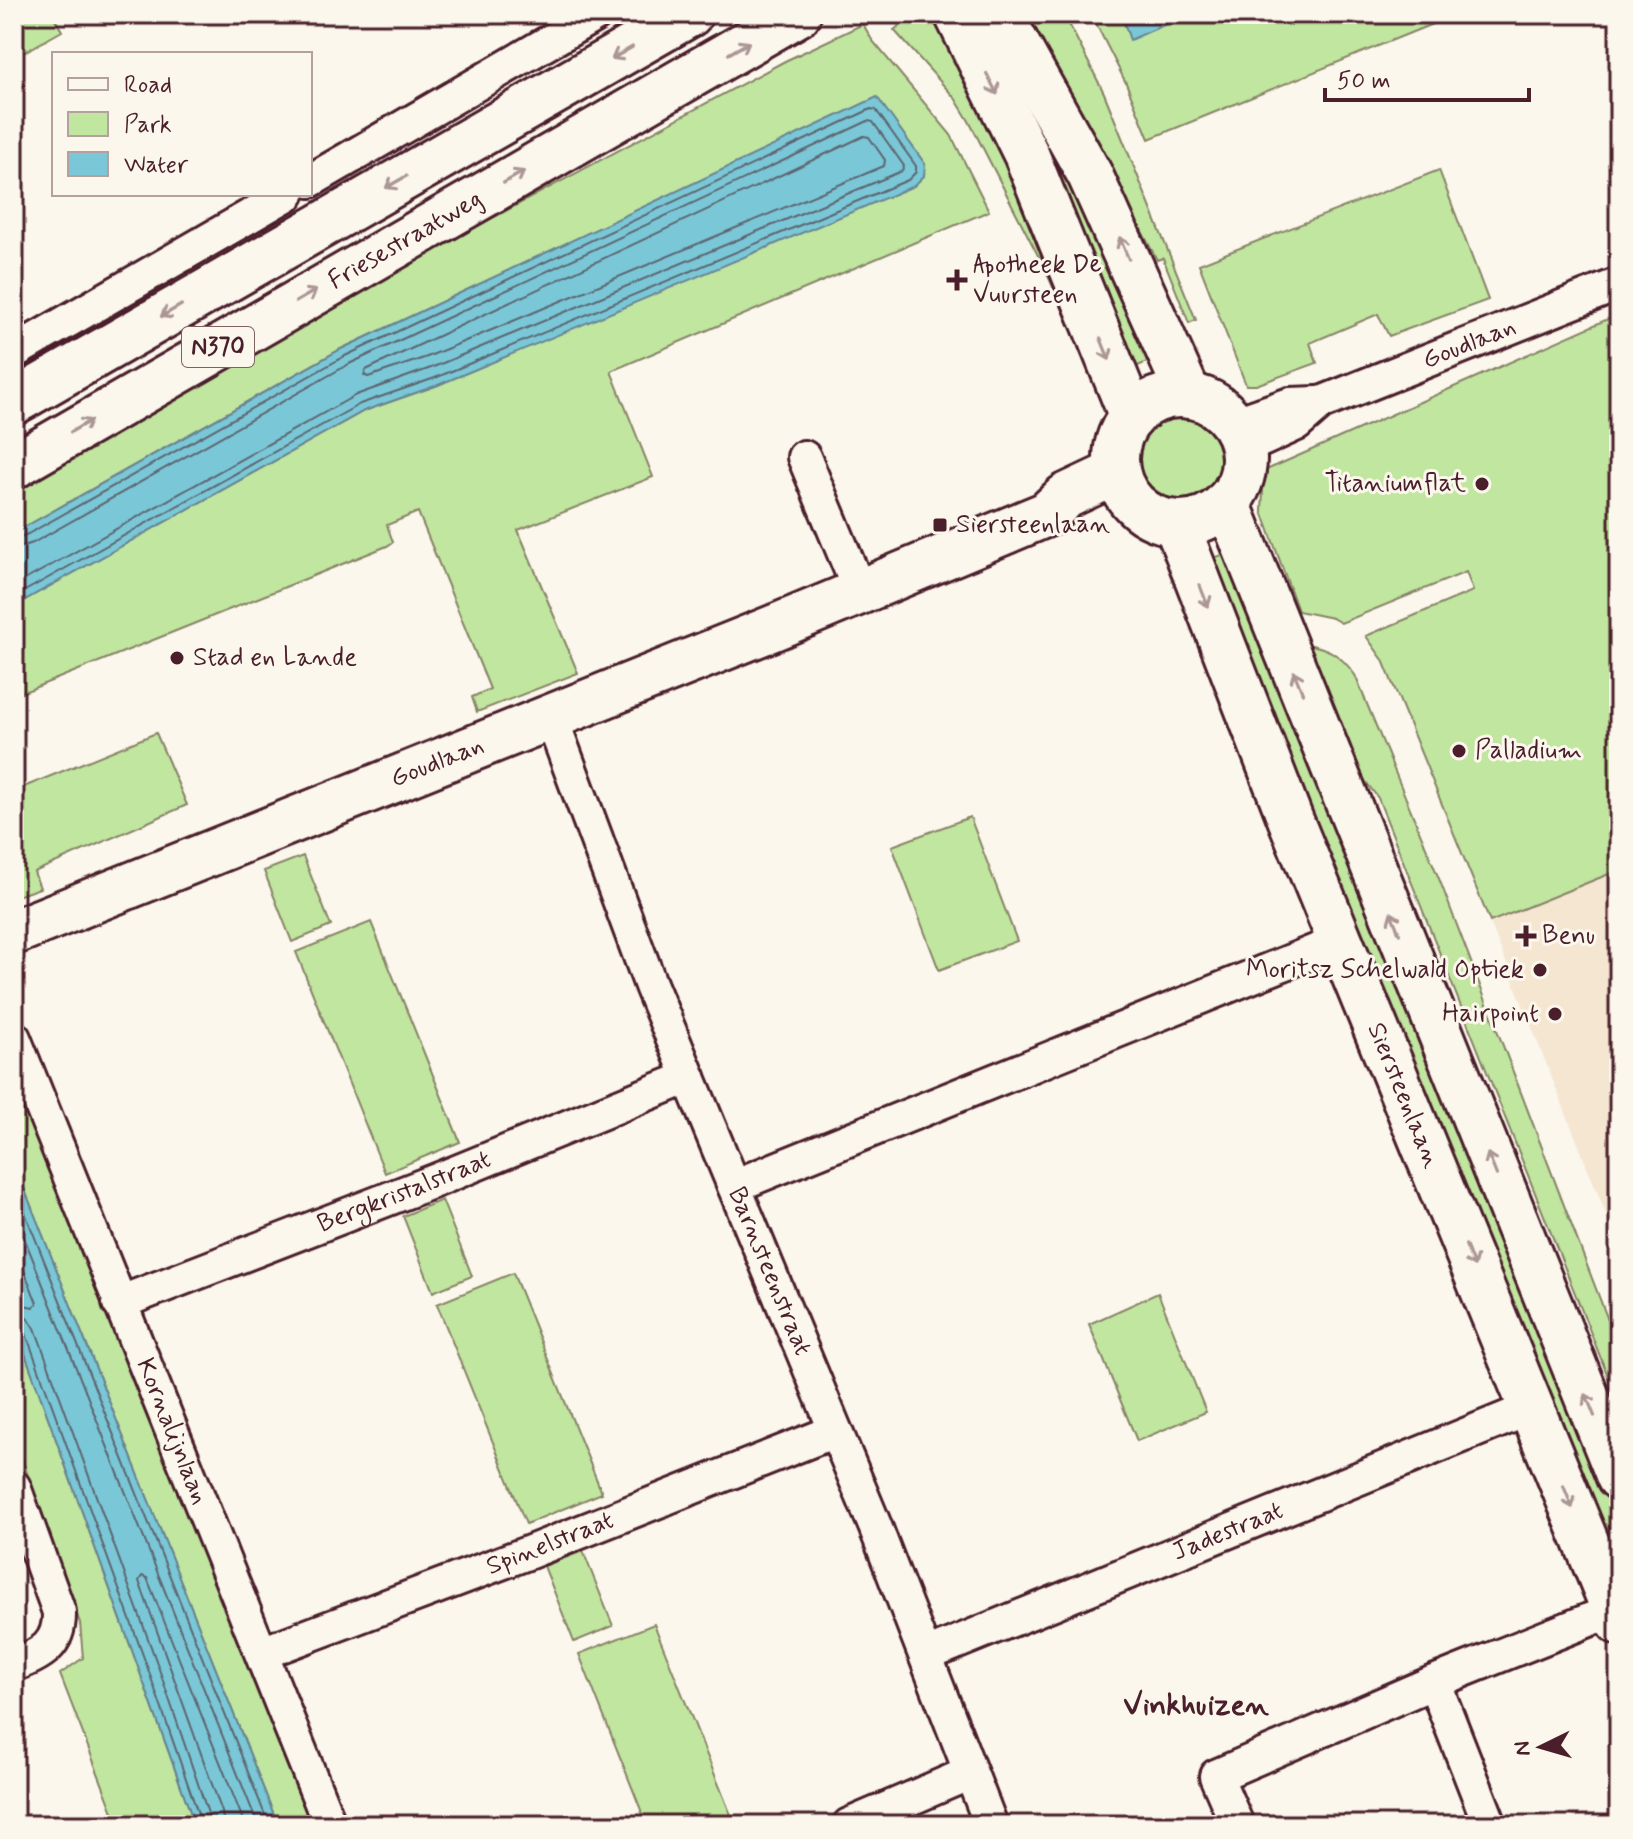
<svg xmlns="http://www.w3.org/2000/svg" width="1633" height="1839" font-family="Mynerve,sans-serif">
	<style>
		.built { fill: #f5e6d2 }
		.green { fill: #c1e6a0; stroke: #868266; stroke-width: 2 }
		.water { fill: #7ac8d7; stroke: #678492; stroke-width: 2 }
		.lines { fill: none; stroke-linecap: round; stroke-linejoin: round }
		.shore { stroke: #5d6370; stroke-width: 2 }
		.street-casing { stroke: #4a1f2b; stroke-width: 38 }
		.secondary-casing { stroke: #4a1f2b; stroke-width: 50 }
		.highway-casing { stroke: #4a1f2b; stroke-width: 50 }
		.street { stroke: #fbf7ec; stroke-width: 32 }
		.secondary { stroke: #fbf7ec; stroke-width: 44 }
		.highway { stroke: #fbf7ec; stroke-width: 44 }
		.oneway { stroke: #ab9695 }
		.poi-dot { fill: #4a1f2b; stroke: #fbf7ec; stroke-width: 3 }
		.labels { text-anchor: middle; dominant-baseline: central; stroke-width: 6; stroke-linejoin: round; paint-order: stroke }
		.shield { fill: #fbf7ec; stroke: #7f6065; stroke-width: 2 }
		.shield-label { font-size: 24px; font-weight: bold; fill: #4a1f2b }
		.street-label { font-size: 26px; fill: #4a1f2b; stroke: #fbf7ec }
		.poi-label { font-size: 26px; fill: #4a1f2b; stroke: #fbf7ec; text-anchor: start }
		.quarter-label { font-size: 30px; font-weight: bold; fill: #4a1f2b; stroke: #fbf7ec }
	</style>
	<rect width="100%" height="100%" fill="#fbf7ec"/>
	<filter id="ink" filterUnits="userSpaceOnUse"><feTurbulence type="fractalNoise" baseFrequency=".0125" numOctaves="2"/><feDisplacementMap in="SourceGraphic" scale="16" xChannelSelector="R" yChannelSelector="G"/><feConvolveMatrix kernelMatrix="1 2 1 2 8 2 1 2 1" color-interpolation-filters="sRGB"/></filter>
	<g filter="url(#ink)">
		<path class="built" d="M 1619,871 L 1619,1247 L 1490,922 Z"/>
		<path class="green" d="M 14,14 L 52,14 L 62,31 L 14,58 Z
			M 891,14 L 941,14 L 975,79 L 1095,384 L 1046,271 L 969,121 L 955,98 L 894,30 L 899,26 Z
			M 1028,14 L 1064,14 L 1104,93 L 1196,320 L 1189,323 L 1163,258 L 1157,260 Z
			M 1091,14 L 1121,14 L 1130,39 L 1189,14 L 1457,14 L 1149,139 L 1126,83 Z
			M 863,24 L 872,40 L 951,135 L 989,211 L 611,371 L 653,477 L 518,530 L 578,673 L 477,712 L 472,697 L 490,689 L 418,512 L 387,525 L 393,542 L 387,546 L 14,696 L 14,606 L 364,411 L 438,385 L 925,164 L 877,98 L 341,349 L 14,533 L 14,487 L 325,308 L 785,61 Z
			M 1051,142 L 1159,357 L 1124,372 L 1036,149 Z
			M 1439,170 L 1488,300 L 1389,336 L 1378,314 L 1310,343 L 1317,363 L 1256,385 L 1246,385 L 1199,264 Z
			M 1619,314 L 1619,870 L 1490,922 L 1383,660 L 1366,636 L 1473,591 L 1466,572 L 1341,623 L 1332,618 L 1298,611 L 1262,511 L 1264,471 Z
			M1132 460a48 48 0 1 1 96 0a48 48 0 1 1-96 0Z
			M 1235,550 L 1619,1498 L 1619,1600 L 1201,563 Z
			M 1303,644 C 1327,646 1341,655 1355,675 L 1440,881 L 1619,1349 L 1619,1404 L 1378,798 L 1354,766 Z
			M 156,733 L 187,805 L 34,872 L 40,888 L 14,897 L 14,791 Z
			M 970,817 L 1017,941 L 939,970 L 892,846 Z
			M 303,856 L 331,926 L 292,942 L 264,871 Z
			M 371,922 L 460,1142 L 385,1173 L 296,952 Z
			M 14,1082 L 98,1294 L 316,1825 L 278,1825 L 14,1163 Z
			M 442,1200 L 472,1276 L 433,1292 L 403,1216 Z
			M 513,1273 L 602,1493 L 526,1524 L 437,1304 Z
			M 1158,1293 L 1206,1412 L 1137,1441 L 1089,1324 Z
			M 14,1323 L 195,1825 L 118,1825 L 60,1674 L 83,1658 L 80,1623 L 14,1436 Z
			M 583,1551 L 613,1626 L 574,1642 L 544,1566 Z
			M 654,1624 L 735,1825 L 647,1825 L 579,1654 Z"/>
		<path class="water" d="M 1121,14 L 1189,14 L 1130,40 Z
			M 877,97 L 925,164 L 924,176 L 914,186 L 438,385 L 364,411 L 14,606 L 14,533 L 341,349 Z
			M 14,1163 L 278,1825 L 195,1825 L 14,1323 Z"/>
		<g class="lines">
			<path class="shore" d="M 864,136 L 869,137 L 885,160 L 884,166 L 427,357 L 368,377 L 364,375 L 366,370 Z
				M 14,539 L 28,534 L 345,356 L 871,109 L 876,110 L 916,166 L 916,172 L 908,180 L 435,378 L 360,404 L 14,597
				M 14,549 L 33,543 L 349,364 L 868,121 L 873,122 L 904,166 L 902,171 L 431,368 L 356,395 L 14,586
				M 14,1185 L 269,1825
				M 14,1212 L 258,1825
				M 14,1245 L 37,1303 L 33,1307 L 14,1303
				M 14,1315 L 27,1318 L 35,1328 L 158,1666 L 212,1825
				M 14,1325 L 21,1326 L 25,1331 L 148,1669 L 202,1825
				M 224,1825 L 222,1812 L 139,1581 L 142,1576 L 147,1578 L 245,1825"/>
			<g class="street-casing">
				<g id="street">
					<path d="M 310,181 L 597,14"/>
					<path d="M 14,352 L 288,194"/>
					<path d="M 1233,424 L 1290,404 L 1318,403"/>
					<path id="s1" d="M 1242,449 L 1297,424 L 1321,403 L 1619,284"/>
					<path d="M 804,457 L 860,592"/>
					<path id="s2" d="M 551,717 L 651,986 L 875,1526 L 991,1825"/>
					<path id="s3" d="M 14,1038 L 330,1825"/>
					<path d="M 734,1186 L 1340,941"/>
					<path id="s4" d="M 119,1303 L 437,1180 L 689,1077"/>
					<path d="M 14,1487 L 59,1612 C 60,1645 42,1654 14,1665"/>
					<path id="s5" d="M 262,1653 L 530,1552 L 835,1431"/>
					<path id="s6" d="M 926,1655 L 1531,1408"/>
					<path d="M 1434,1682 L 1490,1825"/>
					<path d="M 849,1825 L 970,1773"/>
					<path d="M 1230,1825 L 1236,1822 L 1216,1776 L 1434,1682 L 1614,1610"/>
				</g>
			</g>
			<g class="secondary-casing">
				<g id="secondary">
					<path d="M 957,14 L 1026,154 L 1132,417"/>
					<path d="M 1000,14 L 1090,175 L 1189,396"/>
					<circle cx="1180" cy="459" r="64"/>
					<path d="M 1227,502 L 1619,1477"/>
					<path id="s7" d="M 1176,523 L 1291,821 L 1619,1622"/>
					<path id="s8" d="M 14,932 L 773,628 L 1047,514 L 1066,496 L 1117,472"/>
				</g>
			</g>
			<g class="highway-casing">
				<g id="highway">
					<path d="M 14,402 L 690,14"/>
					<path id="s9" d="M 14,466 L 798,14"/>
				</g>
			</g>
			<use href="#street" class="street"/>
			<use href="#secondary" class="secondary"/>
			<use href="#highway" class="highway"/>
		</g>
		<defs><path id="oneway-shaft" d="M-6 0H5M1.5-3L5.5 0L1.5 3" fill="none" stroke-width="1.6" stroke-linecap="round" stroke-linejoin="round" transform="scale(2)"/></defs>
		<g class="oneway">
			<use href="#oneway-shaft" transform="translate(739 48) rotate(-30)"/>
			<use href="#oneway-shaft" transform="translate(622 53) rotate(150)"/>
			<use href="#oneway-shaft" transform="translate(992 84) rotate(63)"/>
			<use href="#oneway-shaft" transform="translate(514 177) rotate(-30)"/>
			<use href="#oneway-shaft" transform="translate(396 182) rotate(150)"/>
			<use href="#oneway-shaft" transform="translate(1124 248) rotate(-113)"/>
			<use href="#oneway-shaft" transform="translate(306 296) rotate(-30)"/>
			<use href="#oneway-shaft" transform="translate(171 311) rotate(150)"/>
			<use href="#oneway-shaft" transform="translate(1105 349) rotate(68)"/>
			<use href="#oneway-shaft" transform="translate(81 426) rotate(-30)"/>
			<use href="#oneway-shaft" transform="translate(1204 596) rotate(69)"/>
			<use href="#oneway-shaft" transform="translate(1298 682) rotate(-112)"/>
			<use href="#oneway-shaft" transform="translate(1395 923) rotate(-112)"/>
			<use href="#oneway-shaft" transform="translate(1492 1164) rotate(-112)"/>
			<use href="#oneway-shaft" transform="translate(1470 1256) rotate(68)"/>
			<use href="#oneway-shaft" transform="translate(1590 1405) rotate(-112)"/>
			<use href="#oneway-shaft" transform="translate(1568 1497) rotate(68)"/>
		</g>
	</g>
	<g class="poi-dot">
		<path d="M953 268h8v8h8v8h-8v8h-8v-8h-8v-8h8z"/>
		<circle cx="1482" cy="484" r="8"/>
		<rect x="932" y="517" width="16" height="16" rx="4"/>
		<circle cx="177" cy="658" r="8"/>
		<circle cx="1459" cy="751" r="8"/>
		<path d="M1522 924h8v8h8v8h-8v8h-8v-8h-8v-8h8z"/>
		<circle cx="1540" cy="970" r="8"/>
		<circle cx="1555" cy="1014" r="8"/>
	</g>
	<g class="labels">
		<rect class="shield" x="182" y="327" width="72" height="40" rx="6"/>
		<g class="shield-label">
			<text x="218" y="347">N370</text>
		</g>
		<g class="street-label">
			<text stroke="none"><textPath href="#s9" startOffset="452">Friesestraatweg</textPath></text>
			<text stroke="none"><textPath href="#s1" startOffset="252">Goudlaan</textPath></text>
			<text stroke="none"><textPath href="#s8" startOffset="456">Goudlaan</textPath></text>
			<text stroke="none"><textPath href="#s7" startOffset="616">Siersteenlaan</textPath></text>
			<text stroke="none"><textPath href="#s4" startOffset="306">Bergkristalstraat</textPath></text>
			<text stroke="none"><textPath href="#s2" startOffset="596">Barnsteenstraat</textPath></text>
			<text stroke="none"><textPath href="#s3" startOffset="424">Kornalijnlaan</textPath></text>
			<text stroke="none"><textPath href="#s6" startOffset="326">Jadestraat</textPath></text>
			<text stroke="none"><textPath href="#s5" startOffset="308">Spinelstraat</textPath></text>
		</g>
		<g class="poi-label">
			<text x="973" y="265">Apotheek De<tspan x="973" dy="30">Vuursteen</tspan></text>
			<text x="1466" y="484" text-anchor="end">Titaniumflat</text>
			<text x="956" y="525">Siersteenlaan</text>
			<text x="193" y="658">Stad en Lande</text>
			<text x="1475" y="751">Palladium</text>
			<text x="1542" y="936">Benu</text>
			<text x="1524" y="970" text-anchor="end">Moritsz Schelwald Optiek</text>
			<text x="1539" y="1014" text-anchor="end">Hairpoint</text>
		</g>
		<g class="quarter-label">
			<text x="1196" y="1705">Vinkhuizen</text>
		</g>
	</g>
	<rect width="1633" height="1839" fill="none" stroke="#fbf7ec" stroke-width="48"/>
	<rect x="24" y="24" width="1585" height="1791" fill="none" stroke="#4a1f2b" stroke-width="3" filter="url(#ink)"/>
	<rect x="52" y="52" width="260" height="144" fill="#fbf7ec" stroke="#b4a19f" stroke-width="2"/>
	<rect x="68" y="78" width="40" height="12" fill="#fbf7ec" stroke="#b4a19f" stroke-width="2"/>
	<text x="124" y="92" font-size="24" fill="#4a1f2b">Road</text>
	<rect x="68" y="112" width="40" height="24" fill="#c1e6a0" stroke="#b4a19f" stroke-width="2"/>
	<text x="124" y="132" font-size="24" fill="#4a1f2b">Park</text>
	<rect x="68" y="152" width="40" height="24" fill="#7ac8d7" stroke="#b4a19f" stroke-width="2"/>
	<text x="124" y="172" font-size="24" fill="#4a1f2b">Water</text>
	<g transform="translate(1541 1747) rotate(265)" stroke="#fbf7ec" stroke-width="6" paint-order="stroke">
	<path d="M0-6L14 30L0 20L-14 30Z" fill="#4a1f2b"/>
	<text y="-12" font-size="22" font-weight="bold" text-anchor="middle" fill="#4a1f2b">N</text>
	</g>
	<path d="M1325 88v12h204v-12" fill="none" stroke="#4a1f2b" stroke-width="4"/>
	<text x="1337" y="88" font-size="24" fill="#4a1f2b" stroke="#fbf7ec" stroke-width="6" paint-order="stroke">50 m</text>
</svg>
